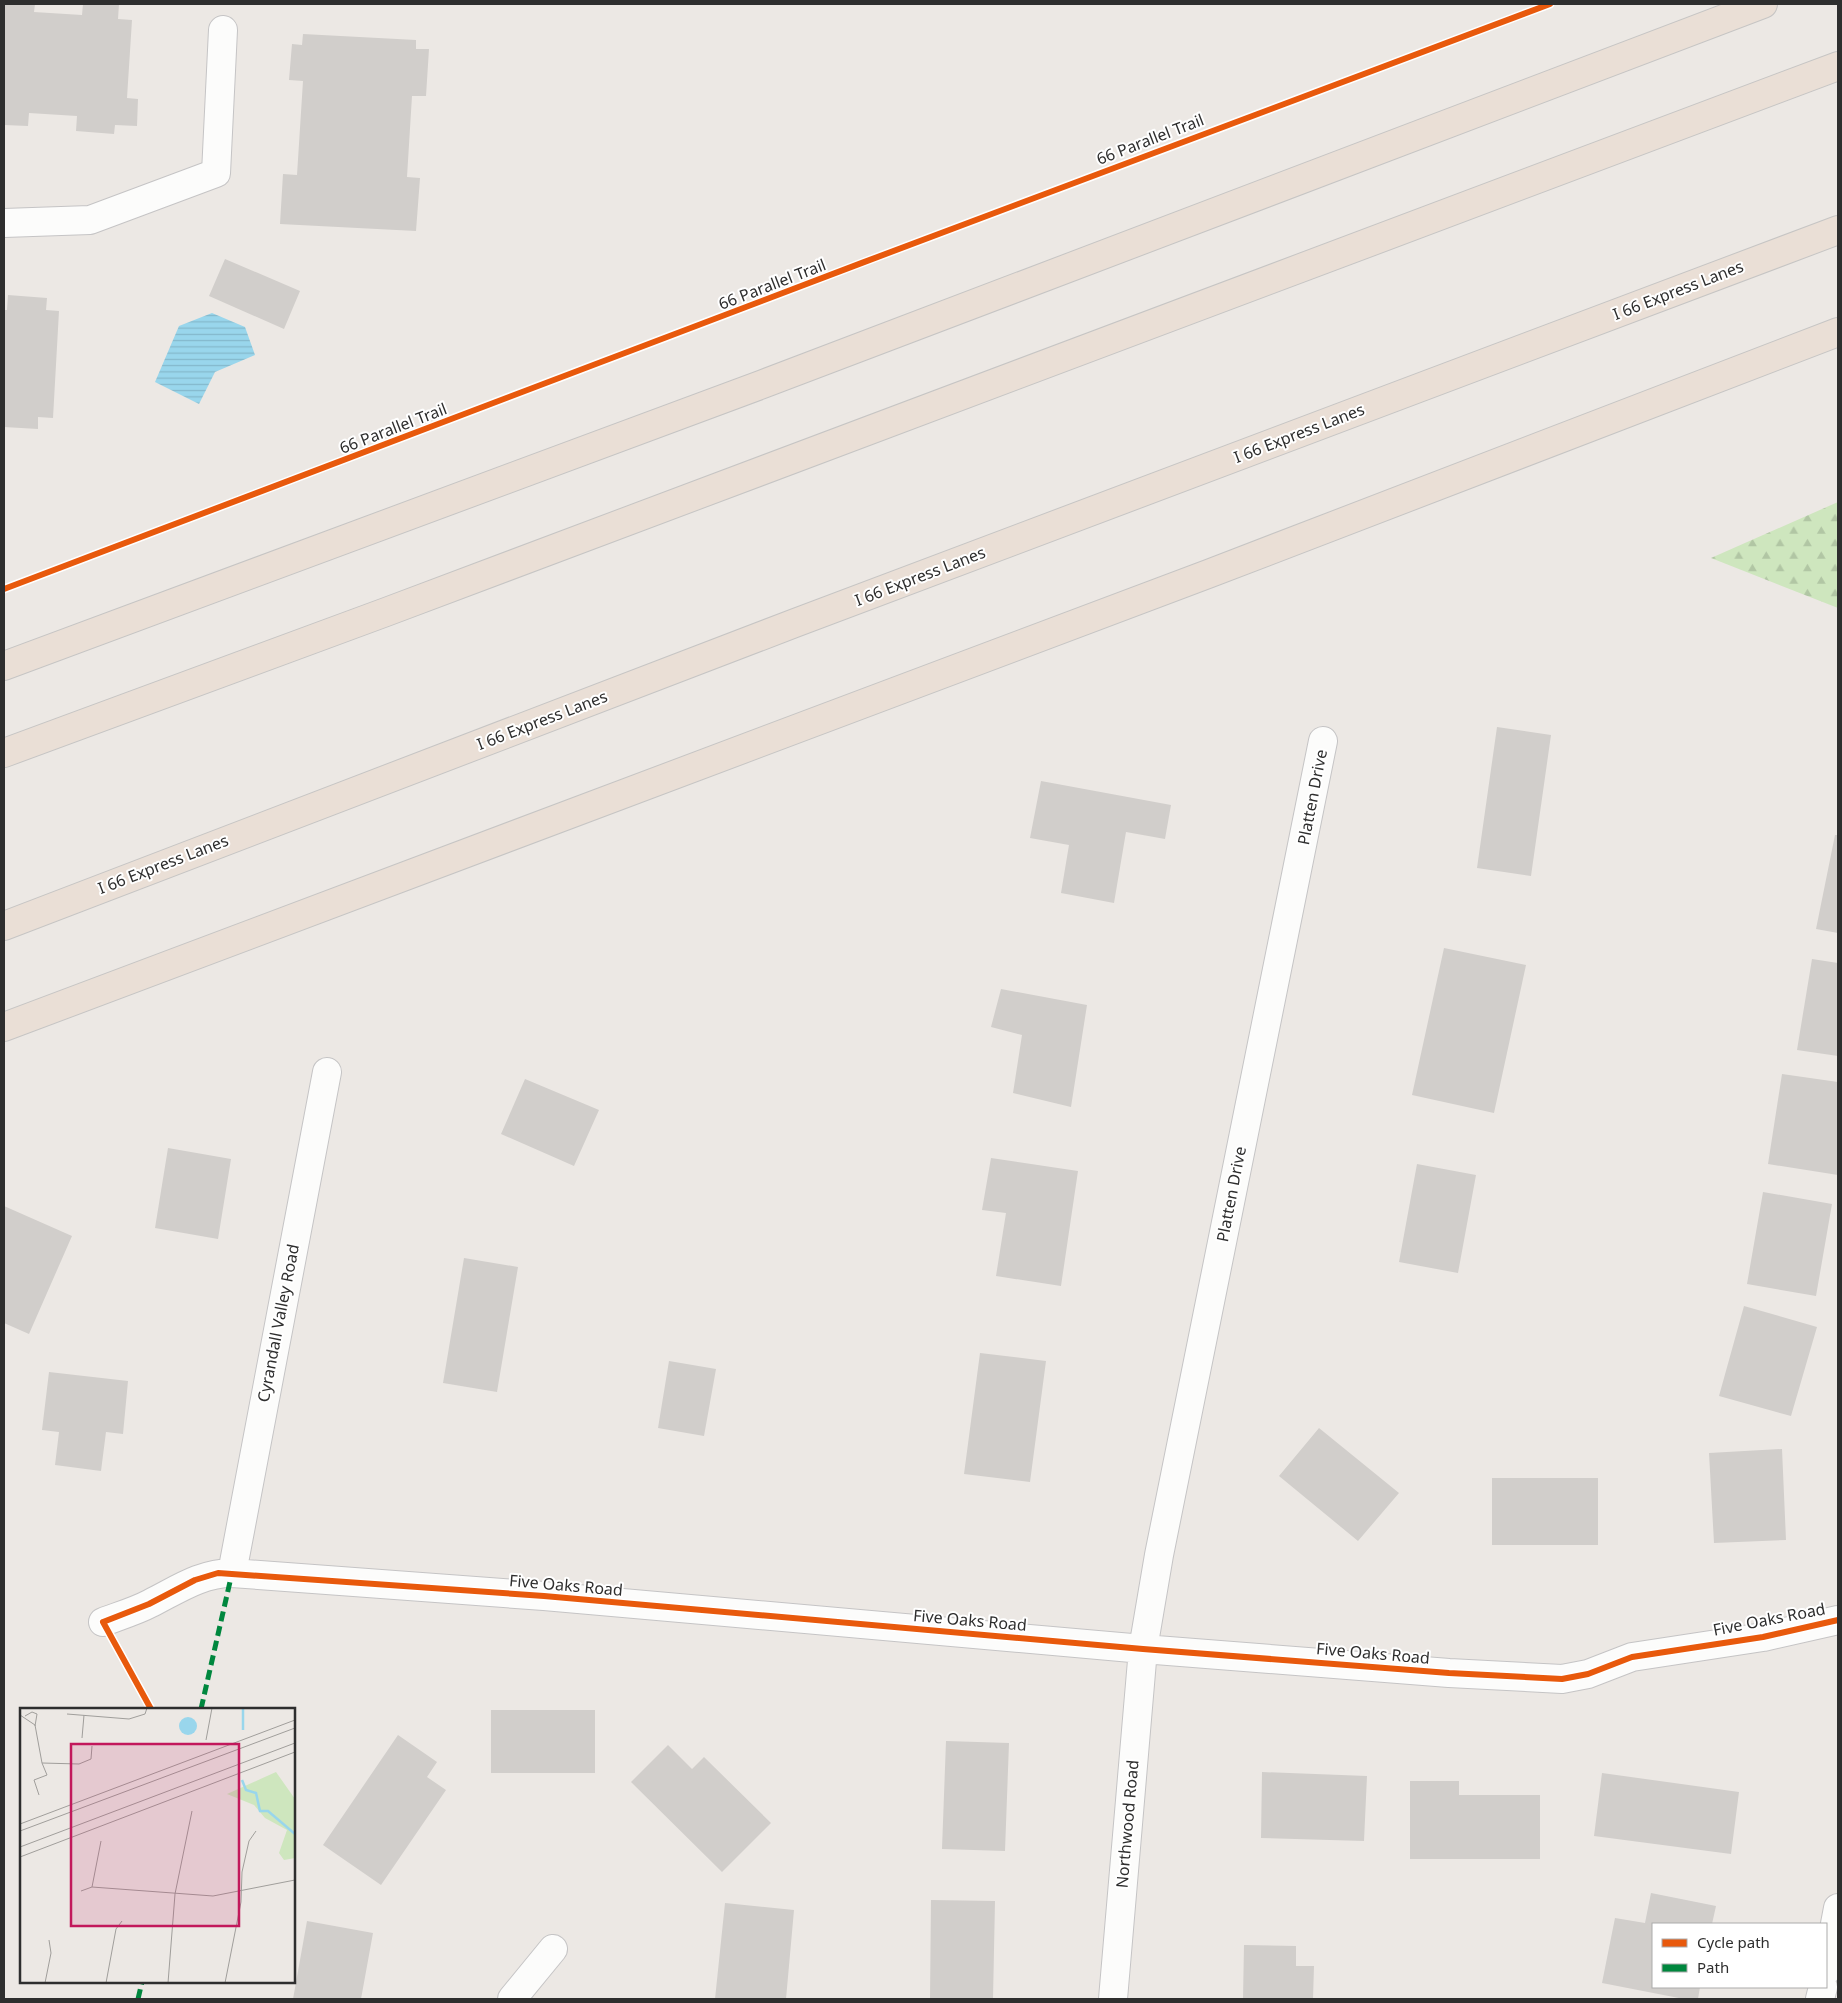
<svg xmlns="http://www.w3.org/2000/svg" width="1842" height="2003" font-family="'Noto Sans',sans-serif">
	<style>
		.forest { fill: url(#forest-firs) }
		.water { fill: url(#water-rules) }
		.building { fill: #d1cecb }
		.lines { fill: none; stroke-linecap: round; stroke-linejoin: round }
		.street-casing { stroke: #c5c4c5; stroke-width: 30 }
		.highway-casing { stroke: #c6c5c4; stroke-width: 30 }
		.street { stroke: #fcfcfb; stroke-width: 28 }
		.highway { stroke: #eadfd6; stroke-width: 28 }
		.quiet { stroke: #00873e; stroke-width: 5; stroke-dasharray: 10 5; stroke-linecap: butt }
		.cycleway-casing { stroke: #fff; stroke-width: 9 }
		.cycleway { stroke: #e8590c; stroke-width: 6 }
		.labels { text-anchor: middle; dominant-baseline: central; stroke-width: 4; stroke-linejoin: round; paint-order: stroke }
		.street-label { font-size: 16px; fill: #2e2e2e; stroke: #fff }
		.inset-river { fill: none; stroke: #99d6ec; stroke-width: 2.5 }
		.inset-road { fill: none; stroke: #a09e9b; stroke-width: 1 }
		.view { fill: #c2185b; fill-opacity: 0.15; stroke: #c2185b; stroke-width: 2.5 }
		.inset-edge { fill: none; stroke: #2e2e2e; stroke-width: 2.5 }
	</style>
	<defs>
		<pattern id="forest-firs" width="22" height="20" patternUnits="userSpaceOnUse" patternTransform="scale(1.25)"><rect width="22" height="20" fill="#cee6be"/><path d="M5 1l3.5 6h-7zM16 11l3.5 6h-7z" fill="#b1c6a4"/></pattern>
		<pattern id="water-rules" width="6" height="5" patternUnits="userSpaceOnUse" patternTransform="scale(1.25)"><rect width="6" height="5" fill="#99d6ec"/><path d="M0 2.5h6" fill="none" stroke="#84b8cb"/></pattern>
	</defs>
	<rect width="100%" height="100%" fill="#ece8e4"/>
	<path class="forest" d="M 1838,502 L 1838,608 L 1711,558 Z"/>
	<path class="water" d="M 212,313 L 245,327 L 255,355 L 215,372 L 199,404 L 155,382 L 179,326 Z"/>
	<path class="building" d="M 4,4 L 35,4 L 34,12 L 82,15 L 83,4 L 119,4 L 118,19 L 132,20 L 127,98 L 138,99 L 137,126 L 115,125 L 114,134 L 76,131 L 77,116 L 29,113 L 28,126 L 4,125 Z
		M 303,34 L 416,40 L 416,49 L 429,49 L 426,96 L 412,96 L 407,177 L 420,178 L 416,231 L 280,224 L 283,174 L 297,175 L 303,81 L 289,80 L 292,44 L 302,45 Z
		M 225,259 L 300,291 L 284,329 L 209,296 Z
		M 8,295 L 47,298 L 46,310 L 59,311 L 53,418 L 38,417 L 38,429 L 4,427 L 4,310 L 7,310 Z
		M 1497,727 L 1551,735 L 1531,876 L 1477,868 Z
		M 1041,781 L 1171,805 L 1165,839 L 1126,832 L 1114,903 L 1061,893 L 1069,845 L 1030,838 Z
		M 1835,835 L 1838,835 L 1838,933 L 1816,929 Z
		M 1444,948 L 1526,965 L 1494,1113 L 1412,1095 Z
		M 1812,959 L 1838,963 L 1838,1056 L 1797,1050 Z
		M 1001,989 L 1087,1005 L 1071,1107 L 1013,1093 L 1022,1035 L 991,1027 Z
		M 1782,1074 L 1838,1082 L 1838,1175 L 1768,1164 Z
		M 525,1079 L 599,1110 L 574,1166 L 501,1134 Z
		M 168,1148 L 231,1159 L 218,1239 L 155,1228 Z
		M 991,1158 L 1078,1171 L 1061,1286 L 996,1276 L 1006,1213 L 982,1210 Z
		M 1417,1164 L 1476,1175 L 1458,1273 L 1399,1262 Z
		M 1763,1192 L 1832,1204 L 1816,1296 L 1747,1284 Z
		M 4,1206 L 72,1236 L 29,1334 L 4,1323 Z
		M 464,1258 L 518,1267 L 497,1392 L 443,1383 Z
		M 1744,1306 L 1817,1327 L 1791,1416 L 1719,1396 Z
		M 980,1353 L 1046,1361 L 1030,1482 L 964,1474 Z
		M 669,1361 L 716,1369 L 704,1436 L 658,1428 Z
		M 49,1372 L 128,1381 L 123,1434 L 106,1432 L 101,1471 L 55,1465 L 59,1432 L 42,1430 Z
		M 1319,1428 L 1399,1493 L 1358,1541 L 1279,1476 Z
		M 1782,1449 L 1786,1540 L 1714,1543 L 1709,1453 Z
		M 1492,1478 L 1598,1478 L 1598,1545 L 1492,1545 Z
		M 491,1710 L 595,1710 L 595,1773 L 491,1773 Z
		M 398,1735 L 437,1762 L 427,1777 L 446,1790 L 381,1885 L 323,1845 Z
		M 946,1741 L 1009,1743 L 1005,1851 L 942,1849 Z
		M 668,1745 L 692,1769 L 704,1757 L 771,1823 L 722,1872 L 631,1782 Z
		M 1262,1772 L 1367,1776 L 1364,1841 L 1261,1838 Z
		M 1602,1773 L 1739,1792 L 1731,1854 L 1594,1836 Z
		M 1410,1781 L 1459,1781 L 1459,1795 L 1540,1795 L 1540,1859 L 1410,1859 Z
		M 1651,1893 L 1716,1906 L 1712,1924 L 1653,1924 L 1653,1987 L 1700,1987 L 1698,1999 L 1684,1999 L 1602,1983 L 1615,1918 L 1645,1923 Z
		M 931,1900 L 995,1901 L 993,1999 L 930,1999 Z
		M 725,1903 L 794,1910 L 786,1999 L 715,1999 Z
		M 307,1921 L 373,1933 L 361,1999 L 293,1999 Z
		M 1244,1945 L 1296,1946 L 1296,1966 L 1314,1966 L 1313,1999 L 1243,1999 Z"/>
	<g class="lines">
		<g class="street-casing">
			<path id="street" d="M 4,223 L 90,220 L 216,173 L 223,30
				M 232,1573 L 327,1072
				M 103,1622 C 119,1616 136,1611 151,1603 C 177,1590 201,1573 232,1573 L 544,1596 L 1143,1649 L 1449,1673 L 1562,1679 L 1588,1674 L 1632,1657 L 1763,1637 L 1838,1620
				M 1826,1971 L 1838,1908
				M 512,1999 L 553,1949
				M 1113,1999 L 1143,1649 L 1159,1555 L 1323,741
				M 1820,1999 L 1823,1987"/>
		</g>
		<g class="highway-casing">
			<path id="highway" d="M 4,666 L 763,384 L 1763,4
				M 4,753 L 386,612 L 1838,66
				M 4,926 L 795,623 L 1838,230
				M 4,1027 L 1208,574 L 1838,332"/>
		</g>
		<use href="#street" class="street"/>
		<use href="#highway" class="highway"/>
		<path class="quiet" d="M 201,1709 L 232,1573
			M 138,1999 L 142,1982"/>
		<g class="cycleway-casing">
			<path id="cycleway" d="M 4,589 C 520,395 1033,195 1550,4
				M 151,1709 L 103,1622 L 149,1604 L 195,1580 L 218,1573 L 544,1596 L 1143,1649 L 1449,1673 L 1562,1679 L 1588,1674 L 1632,1657 L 1763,1637 L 1838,1620"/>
		</g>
		<use href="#cycleway" class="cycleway"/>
	</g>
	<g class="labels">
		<g class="street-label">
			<text transform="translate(1150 139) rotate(-21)">66 Parallel Trail</text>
			<text transform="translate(772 284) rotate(-21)">66 Parallel Trail</text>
			<text transform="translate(1678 290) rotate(-21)">I 66 Express Lanes</text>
			<text transform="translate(393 428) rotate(-21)">66 Parallel Trail</text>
			<text transform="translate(1299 433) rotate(-21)">I 66 Express Lanes</text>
			<text transform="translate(920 576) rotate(-21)">I 66 Express Lanes</text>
			<text transform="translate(542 720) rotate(-21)">I 66 Express Lanes</text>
			<text transform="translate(1312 797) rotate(-79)">Platten Drive</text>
			<text transform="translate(163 864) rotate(-21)">I 66 Express Lanes</text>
			<text transform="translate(1231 1194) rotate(-79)">Platten Drive</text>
			<text transform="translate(278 1323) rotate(-79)">Cyrandall Valley Road</text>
			<text transform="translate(566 1585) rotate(5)">Five Oaks Road</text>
			<text transform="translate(1769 1619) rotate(-11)">Five Oaks Road</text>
			<text transform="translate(970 1620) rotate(5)">Five Oaks Road</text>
			<text transform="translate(1373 1653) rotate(5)">Five Oaks Road</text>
			<text transform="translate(1127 1824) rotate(-85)">Northwood Road</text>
		</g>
	</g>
	<g transform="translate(20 1708)">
		<rect width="275" height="275" fill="#ece8e4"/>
		<path d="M 256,64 L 275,91 L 275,150 L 264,152 L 259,145 L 267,122 L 245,110 L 234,97 L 207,86 Z" fill="#cee6be"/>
		<path d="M159 18a9 9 0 1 1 18 0a9 9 0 1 1-18 0Z" fill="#99d6ec"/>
		<path class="inset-river" d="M 223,0 L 223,22M 222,72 L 226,82 L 236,85 L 240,103 L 248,103 L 275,126"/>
		<path class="inset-road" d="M 47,6 L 109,11 L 125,6 L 127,0M 0,7 L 15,17 L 22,55 L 59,56 L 71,51 L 72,38M 5,8 L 12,4 L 17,6 L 15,18M 62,30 L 64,7M 186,32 L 192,0M 19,87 L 14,72 L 27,67 L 22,55M 0,116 L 275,12M 0,123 L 275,20M 0,139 L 275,35M 0,149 L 275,44M 72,179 L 81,133M 61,183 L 72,179 L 193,188 L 275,172M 25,275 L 31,245 L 29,232M 86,275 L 96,221 L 102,213M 148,275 L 155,186 L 172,103M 205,275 L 221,194 L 222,164 L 229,133 L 236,123"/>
		<path class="view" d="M 51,36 L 219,36 L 219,218 L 51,218 Z"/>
		<rect width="275" height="275" class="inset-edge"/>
	</g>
	<rect width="1842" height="2003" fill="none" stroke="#2e2e2e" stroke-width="10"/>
	<rect x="1652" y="1923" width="175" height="65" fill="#ffffff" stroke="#ababab"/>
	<rect x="1662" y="1939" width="25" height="8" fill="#e8590c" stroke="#ababab"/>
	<text x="1697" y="1948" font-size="15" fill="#2e2e2e">Cycle path</text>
	<rect x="1662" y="1964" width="25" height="8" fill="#00873e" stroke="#ababab"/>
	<text x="1697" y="1973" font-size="15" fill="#2e2e2e">Path</text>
</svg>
